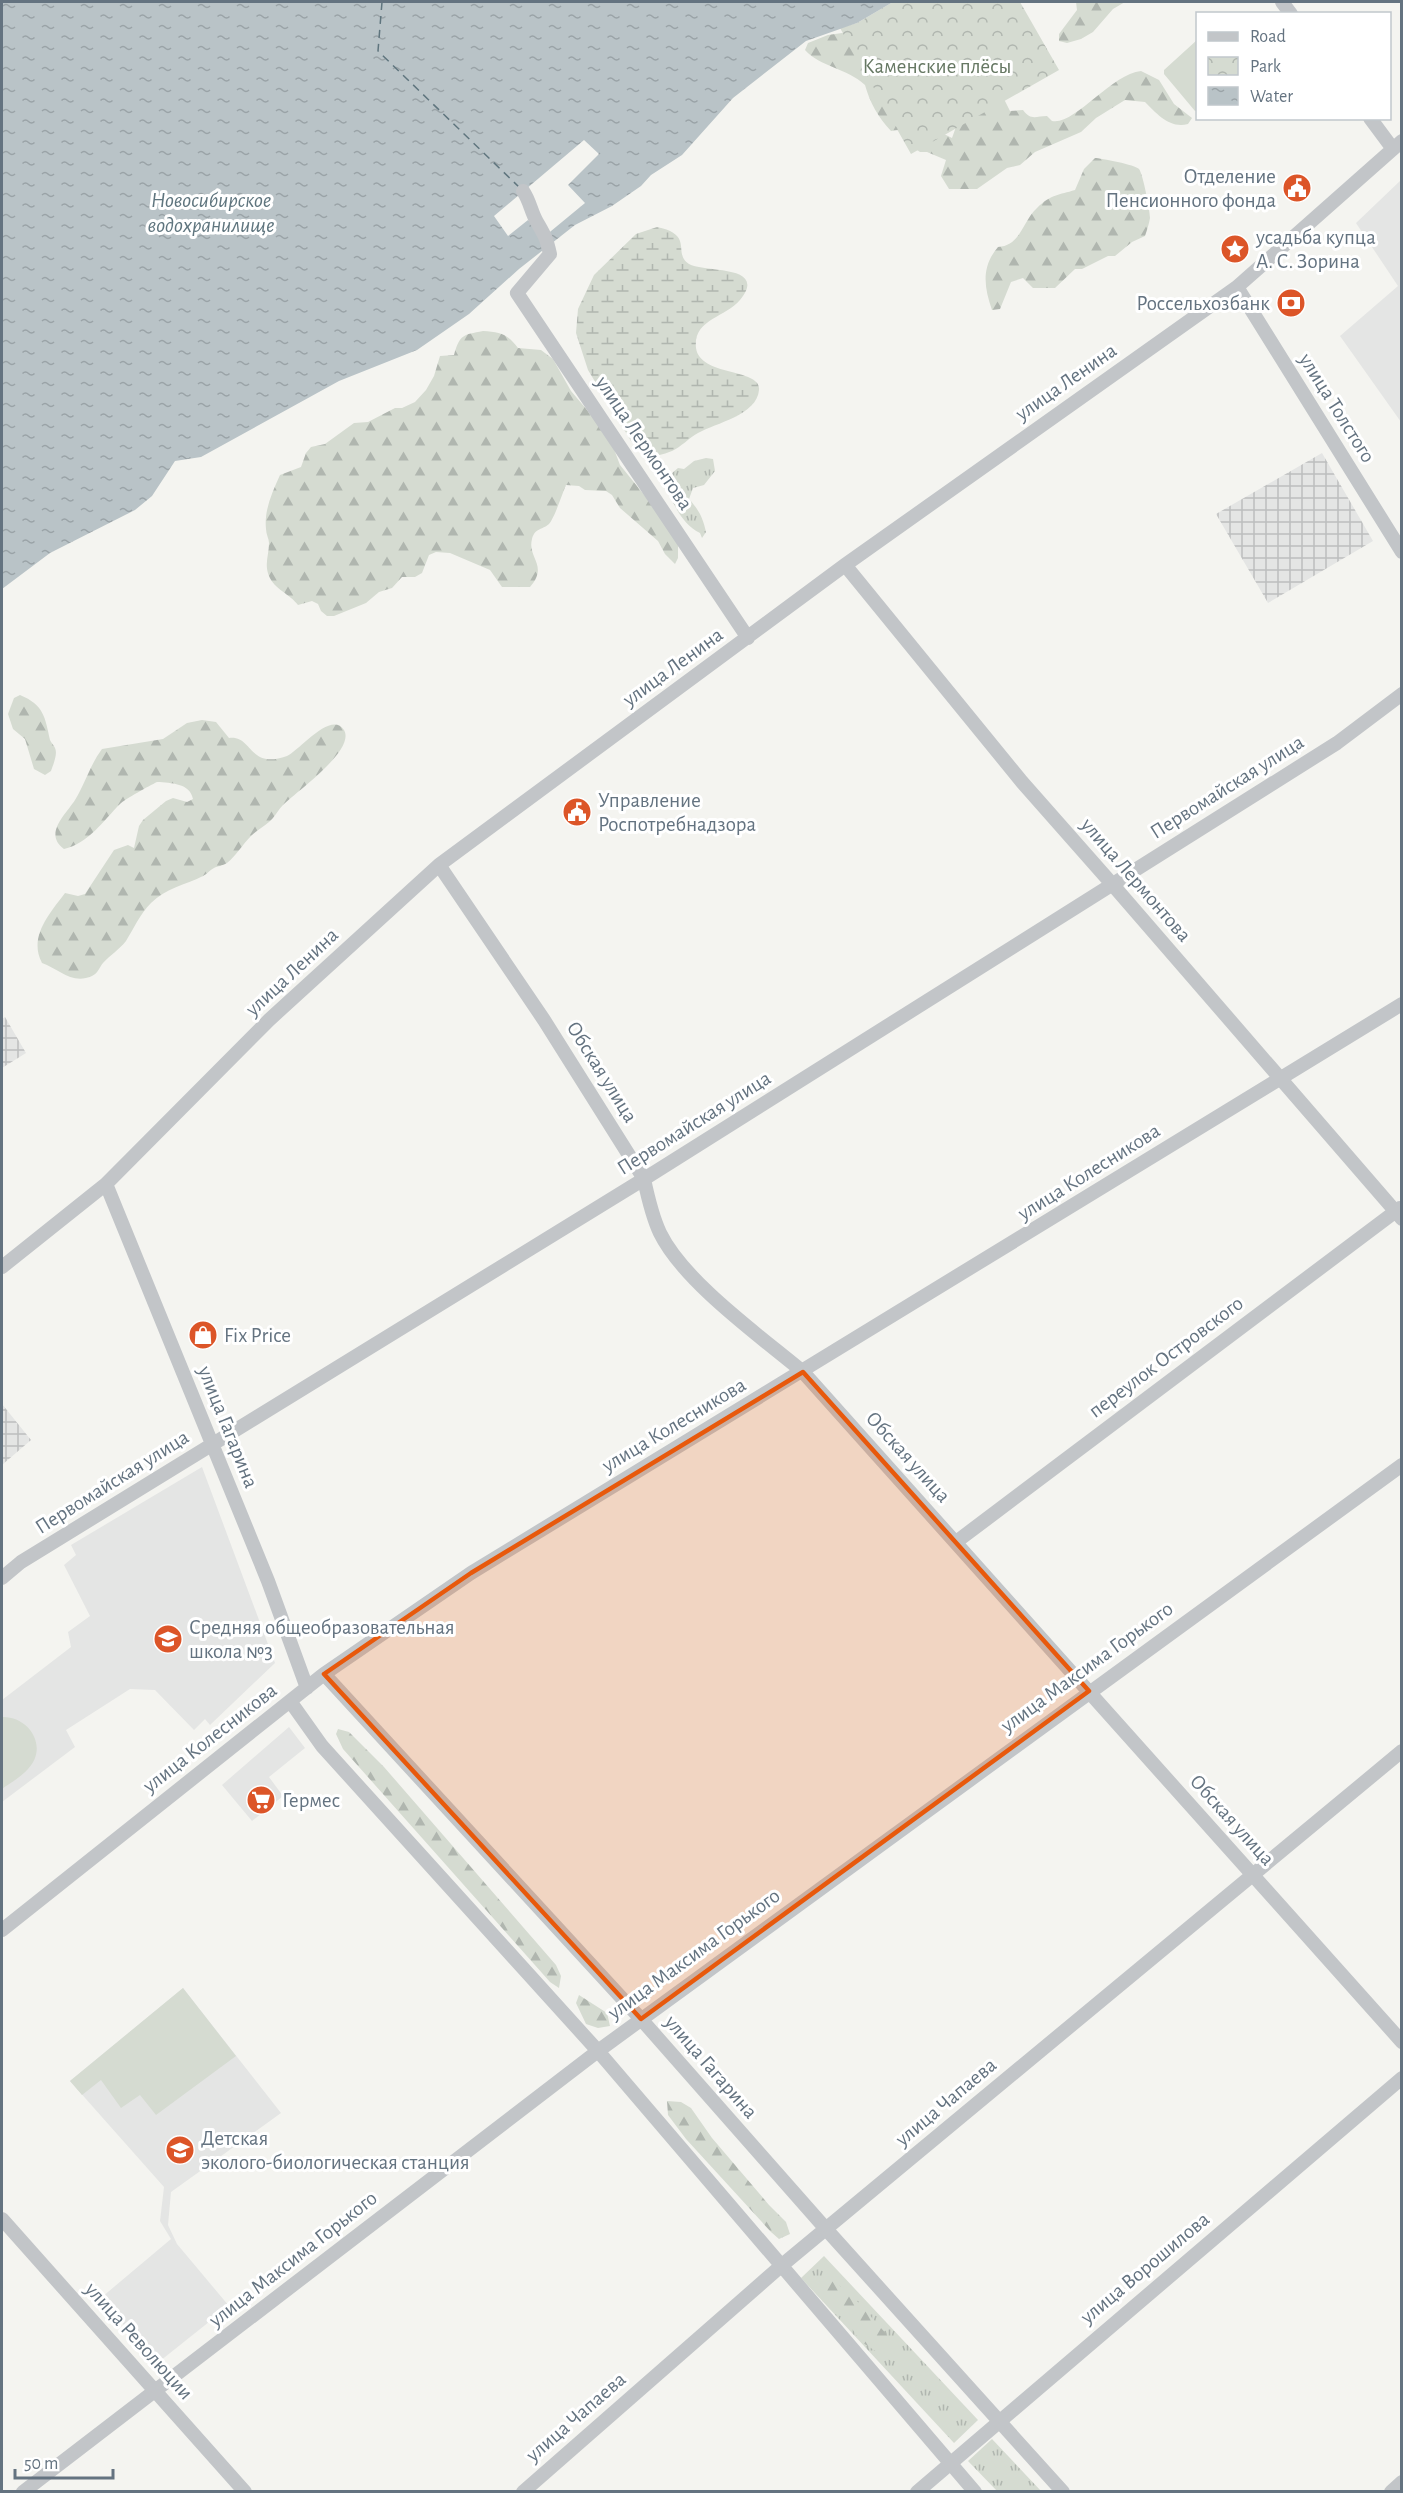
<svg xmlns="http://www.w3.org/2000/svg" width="1403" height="2493" font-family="'Alegreya Sans',sans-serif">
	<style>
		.built { fill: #e4e5e4 }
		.industrial { fill: url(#industrial-grid) }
		.grass { fill: url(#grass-tufts) }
		.forest { fill: url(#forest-firs) }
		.wetland { fill: url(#wetland-marsh) }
		.park { fill: url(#park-crowns) }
		.garden { fill: #d5dbd1 }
		.water { fill: url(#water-ripples) }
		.pier { fill: #f4f4f0 }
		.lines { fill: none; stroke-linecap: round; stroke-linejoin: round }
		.ferry { stroke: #5f757e; stroke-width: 1.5; stroke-dasharray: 8 6; stroke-linecap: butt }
		.minor { stroke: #c2c5c8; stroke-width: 14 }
		.marked { fill: #e8590c; fill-opacity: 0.2; stroke: #e8590c; stroke-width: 4.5; stroke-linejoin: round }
		.labels { text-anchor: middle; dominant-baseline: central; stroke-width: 6; stroke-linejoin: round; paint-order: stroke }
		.park-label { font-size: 21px; fill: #667863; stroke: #fff }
		.poi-label { font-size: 21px; fill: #647380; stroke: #fff; text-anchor: start }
		.street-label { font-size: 21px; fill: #647380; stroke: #fff }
		.water-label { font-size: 22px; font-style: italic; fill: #5f757e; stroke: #fff }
	</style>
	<defs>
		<pattern id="industrial-grid" width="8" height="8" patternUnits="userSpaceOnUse" patternTransform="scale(1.5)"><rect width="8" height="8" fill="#e4e5e4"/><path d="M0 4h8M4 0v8" fill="none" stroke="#bcbebe"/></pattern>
		<pattern id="grass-tufts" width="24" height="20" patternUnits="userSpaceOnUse" patternTransform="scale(1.5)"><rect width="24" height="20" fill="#d5dbd1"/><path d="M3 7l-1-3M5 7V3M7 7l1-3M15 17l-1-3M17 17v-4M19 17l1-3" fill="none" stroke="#b0b6af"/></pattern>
		<pattern id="forest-firs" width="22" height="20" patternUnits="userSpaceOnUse" patternTransform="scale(1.5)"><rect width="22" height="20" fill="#d5dbd1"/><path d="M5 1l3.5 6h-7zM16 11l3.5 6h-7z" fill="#b0b6af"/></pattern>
		<pattern id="wetland-marsh" width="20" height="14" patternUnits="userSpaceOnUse" patternTransform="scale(1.5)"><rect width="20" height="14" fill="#d5dbd1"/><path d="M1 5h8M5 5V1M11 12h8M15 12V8" fill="none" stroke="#b0b6af"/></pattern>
		<pattern id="park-crowns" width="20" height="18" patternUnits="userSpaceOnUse" patternTransform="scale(1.5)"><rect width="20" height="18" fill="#d5dbd1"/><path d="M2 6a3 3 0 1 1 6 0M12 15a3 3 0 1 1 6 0" fill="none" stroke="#b0b6af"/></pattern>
		<pattern id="water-ripples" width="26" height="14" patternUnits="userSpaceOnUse" patternTransform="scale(1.5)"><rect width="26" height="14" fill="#b9c3c7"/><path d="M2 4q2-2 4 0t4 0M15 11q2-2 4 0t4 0" fill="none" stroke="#9aa3a7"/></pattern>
	</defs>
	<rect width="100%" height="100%" fill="#f4f4f0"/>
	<path class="built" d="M 1401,180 L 1401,422 L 1340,336 L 1398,286 L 1356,223 Z
		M 202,1467 L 275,1663 L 210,1725 L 205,1719 L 194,1730 L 155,1690 L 130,1689 L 66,1730 L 75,1747 L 2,1802 L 2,1700 L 71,1647 L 68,1632 L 90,1616 L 64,1565 L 76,1555 L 71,1545 Z
		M 289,1727 L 305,1748 L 269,1777 L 283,1796 L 252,1821 L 222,1785 Z
		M 183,1988 L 281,2113 L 171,2192 L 168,2225 L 177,2244 L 229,2306 L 155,2365 L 102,2297 L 171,2239 L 160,2221 L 164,2187 L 70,2081 Z"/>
	<path class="industrial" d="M 1322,453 L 1373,541 L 1268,603 L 1216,514 Z
		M 5,1017 L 26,1053 L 2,1068 L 2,1019 Z
		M 2,1404 L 31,1440 L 2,1465 Z"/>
	<path class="grass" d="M 706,458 L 713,459 L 715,471 L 704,485 L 693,488 L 689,499 C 699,510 703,518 706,532 L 702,538 L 700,533 C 681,524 671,500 664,480 L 678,468 L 684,469 L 694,461 Z
		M 824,2256 L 978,2420 L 954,2443 L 801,2278 Z
		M 992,2439 L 1041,2491 L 997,2491 L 968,2461 Z"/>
	<path class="forest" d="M 1076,2 L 1125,2 L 1113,9 L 1093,32 L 1081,39 L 1067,43 L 1059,41 L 1059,34 L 1077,10 Z
		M 842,33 L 849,34 L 926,125 L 952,138 L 957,124 L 1004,99 L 1010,111 L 1023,110 C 1031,121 1036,116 1047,116 L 1052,121 C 1074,126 1111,74 1141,71 L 1159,80 L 1174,104 L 1192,118 L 1188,124 C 1170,129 1157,114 1145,102 L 1125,100 L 1096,118 L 1081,132 L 1035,152 L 1020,165 L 1007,168 L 977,189 L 949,189 L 941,176 L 946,160 L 927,152 L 920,152 L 914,148 L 905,129 L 891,131 C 878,117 870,103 865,85 C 847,68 820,67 805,50 L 808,43 L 828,35 Z
		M 1095,158 C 1100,158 1136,165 1139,169 C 1143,174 1150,211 1150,218 C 1149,224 1147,230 1145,236 L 1132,242 L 1115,256 L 1108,256 L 1082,269 L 1075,269 L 1055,288 L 1033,288 L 1023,278 L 1011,282 L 1000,309 L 992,310 C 984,287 981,267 998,247 C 1021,246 1023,220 1037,208 C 1051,194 1059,195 1075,190 L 1084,169 Z
		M 483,331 C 500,332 508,334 518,348 L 541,350 L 553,359 L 571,391 L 609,436 L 620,465 L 658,512 L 678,543 L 678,558 L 675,564 L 665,554 L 658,541 L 620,508 L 612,495 L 606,491 L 585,490 L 579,486 L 566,485 C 562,494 555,517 549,524 C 542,530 535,528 532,539 C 527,558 549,565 530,587 L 502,587 L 490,570 L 450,553 L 436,552 L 429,555 L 422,573 L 415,577 L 402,577 L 392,588 L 379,592 L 366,603 L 334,616 L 327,616 L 321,611 L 318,604 L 312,601 L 298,605 C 290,594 274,589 269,576 C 264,564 269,555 269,543 C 269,539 266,534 266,529 C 264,510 272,493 280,475 L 301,467 L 306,453 L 311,447 L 325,444 L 354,423 L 368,422 L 395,408 L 402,408 L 415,402 L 426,390 L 434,376 L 440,356 L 454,355 C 460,334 463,335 483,331 Z
		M 20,695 C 44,705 45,717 50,740 C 51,743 54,745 55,748 C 58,754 53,765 51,771 L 45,775 L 34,769 L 25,739 L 13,729 L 8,714 L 14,698 Z
		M 202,720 L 216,722 L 229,738 C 253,735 248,770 287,756 C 299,751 331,710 344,730 C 356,750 296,792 283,805 C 278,810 275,817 269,822 C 263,827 256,831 251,836 C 242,845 236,856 227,863 C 222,866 218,866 214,868 C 210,870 207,874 203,876 C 185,885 166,888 151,903 C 140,914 134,928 126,941 C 119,950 110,955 103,963 C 99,968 98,973 92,976 C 72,985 59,969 42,963 C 28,937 50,913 65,893 L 78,896 L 85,894 L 114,850 L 128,845 L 134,848 L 139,826 L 143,820 L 166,801 L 173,798 L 187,802 L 193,799 C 190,783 171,783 157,782 C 149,786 125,799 120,804 C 104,820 88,844 64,849 C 43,834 66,814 75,800 C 85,784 90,765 102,749 L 163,739 L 187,723 Z
		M 338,1729 L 349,1732 L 384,1767 L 556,1965 L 561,1976 L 559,1988 L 550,1982 L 343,1749 L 336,1734 Z
		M 579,1995 L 607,2013 L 610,2026 L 598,2028 L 586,2024 L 576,2003 Z
		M 667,2101 L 681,2102 L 691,2108 L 712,2138 L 769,2205 L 786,2222 L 790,2234 L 779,2239 L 771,2232 L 686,2139 L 668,2115 Z
		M 813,2276 L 828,2278 L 849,2292 L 889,2337 L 893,2349 L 891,2361 L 860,2341 L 840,2310 L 821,2293 Z"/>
	<path class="wetland" d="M 657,227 C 695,235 672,253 689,264 C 704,273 769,264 740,300 C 725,318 693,319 696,348 C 700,377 762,368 759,390 C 757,415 716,423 698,433 C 689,438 681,447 672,451 C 663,455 654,456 645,457 L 631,441 L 588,370 L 576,333 L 578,309 L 594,275 L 636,234 Z"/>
	<path class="park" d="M 893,2 L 1020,2 L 1059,70 L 911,154 L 840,28 L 857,23 Z"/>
	<path class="garden" d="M 1197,40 L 1198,110 L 1195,111 L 1164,74 L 1164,70 Z
		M 2,1717 C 29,1716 49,1747 28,1769 C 21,1777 10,1783 2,1789 Z
		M 183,1988 L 236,2056 L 156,2115 L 140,2095 L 121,2108 L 101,2080 L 82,2095 L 70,2081 Z"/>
	<path class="water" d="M 2,2 L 893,2 L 857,23 L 806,41 L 733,98 L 682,155 L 651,175 L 641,186 L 612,206 L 575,225 L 519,269 L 469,314 L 417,350 L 339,381 L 201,457 L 175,461 L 152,496 L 135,510 L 50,553 L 2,589 Z"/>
	<path class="pier" d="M 584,140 L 599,154 L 568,185 L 585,203 L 545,236 L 528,220 L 508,236 L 494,216 Z"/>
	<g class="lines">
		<path class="ferry" d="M 382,2 L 378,51 L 519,187"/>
		<path class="minor" d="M 1282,2 L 1291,14
			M 1370,118 L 1393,149
			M 523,191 C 530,201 531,212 537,222 C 545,236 546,237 550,254 L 517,293 L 748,638
			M 1237,287 L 1402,552
			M 845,565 L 1022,782 L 1112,884 L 1402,1219
			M 439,865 L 544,1020 L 644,1179 C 648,1198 652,1216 660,1233 C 684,1282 760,1336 803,1372 L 1402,2042
			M 106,1184 L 268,1581 L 307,1688
			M 2,1267 L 106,1184 L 269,1020 L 439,865 L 845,565 L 1237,287 L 1402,141
			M 956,1542 L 1400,1208
			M 2,1578 L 21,1562 L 644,1179 L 1337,743 L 1402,694
			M 324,1674 L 641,2019 L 826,2229 L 1063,2492
			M 290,1701 L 322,1746 L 598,2051 L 975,2492
			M 2,1930 L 324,1674 L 471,1573 L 1402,1004
			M 2,2219 L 245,2492
			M 23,2492 L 598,2051 L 1402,1465
			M 523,2492 L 781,2266 L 1402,1751
			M 917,2492 L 1402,2078
			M 1391,2492 L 1402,2482"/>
	</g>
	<path class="marked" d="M 803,1372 L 1089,1691 L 641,2019 L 324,1674 L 471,1573 Z"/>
	<defs>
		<g id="civic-disc" transform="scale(1.5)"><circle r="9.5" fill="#dc5528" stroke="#fff"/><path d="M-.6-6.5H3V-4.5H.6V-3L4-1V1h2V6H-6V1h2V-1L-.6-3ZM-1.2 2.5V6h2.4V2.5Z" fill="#fff"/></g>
		<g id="sight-disc" transform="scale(1.5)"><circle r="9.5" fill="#dc5528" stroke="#fff"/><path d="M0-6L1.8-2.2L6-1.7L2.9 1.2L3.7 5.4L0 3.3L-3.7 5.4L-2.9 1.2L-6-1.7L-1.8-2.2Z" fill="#fff"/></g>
		<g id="bank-disc" transform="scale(1.5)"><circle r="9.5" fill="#dc5528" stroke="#fff"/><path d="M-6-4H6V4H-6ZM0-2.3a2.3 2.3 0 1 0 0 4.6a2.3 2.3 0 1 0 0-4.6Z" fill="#fff"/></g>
		<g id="shop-disc" transform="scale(1.5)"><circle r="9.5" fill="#dc5528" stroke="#fff"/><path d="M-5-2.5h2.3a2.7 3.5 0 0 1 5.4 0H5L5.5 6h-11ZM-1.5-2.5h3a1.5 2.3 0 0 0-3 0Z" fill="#fff"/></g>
		<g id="school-disc" transform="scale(1.5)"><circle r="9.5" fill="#dc5528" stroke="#fff"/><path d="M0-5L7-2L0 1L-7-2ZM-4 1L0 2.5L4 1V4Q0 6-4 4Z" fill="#fff"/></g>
		<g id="supermarket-disc" transform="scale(1.5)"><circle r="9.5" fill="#dc5528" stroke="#fff"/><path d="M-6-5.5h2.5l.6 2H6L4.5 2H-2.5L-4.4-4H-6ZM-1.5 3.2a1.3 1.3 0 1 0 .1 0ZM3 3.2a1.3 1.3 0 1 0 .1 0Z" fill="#fff"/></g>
	</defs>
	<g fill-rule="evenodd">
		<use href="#civic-disc" x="1297" y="188"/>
		<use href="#sight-disc" x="1235" y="249"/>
		<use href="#bank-disc" x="1291" y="303"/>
		<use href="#civic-disc" x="577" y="812"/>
		<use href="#shop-disc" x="203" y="1335"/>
		<use href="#school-disc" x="168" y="1639"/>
		<use href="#supermarket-disc" x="261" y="1800"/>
		<use href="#school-disc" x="180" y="2150"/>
	</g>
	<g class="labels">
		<g class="park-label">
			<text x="937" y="66">Каменские плёсы</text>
		</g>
		<g class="poi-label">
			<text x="1276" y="176" text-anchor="end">Отделение<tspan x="1276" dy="24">Пенсионного фонда</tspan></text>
			<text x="1256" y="237">усадьба купца<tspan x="1256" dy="24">А. С. Зорина</tspan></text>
			<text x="1270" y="303" text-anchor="end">Россельхозбанк</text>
			<text x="598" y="800">Управление<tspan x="598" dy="24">Роспотребнадзора</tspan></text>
			<text x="224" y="1335">Fix Price</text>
			<text x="189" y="1627">Средняя общеобразовательная<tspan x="189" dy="24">школа №3</tspan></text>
			<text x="282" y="1800">Гермес</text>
			<text x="201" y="2138">Детская<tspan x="201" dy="24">эколого-биологическая станция</tspan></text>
		</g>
		<g class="street-label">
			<text transform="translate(1066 382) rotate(-35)">улица Ленина</text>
			<text transform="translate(1337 408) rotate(58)">улица Толстого</text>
			<text transform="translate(644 443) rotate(56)">улица Лермонтова</text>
			<text transform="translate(673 667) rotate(-36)">улица Ленина</text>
			<text transform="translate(1227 787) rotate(-32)">Первомайская улица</text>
			<text transform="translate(1136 880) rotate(49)">улица Лермонтова</text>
			<text transform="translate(292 972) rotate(-43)">улица Ленина</text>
			<text transform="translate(602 1072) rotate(58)">Обская улица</text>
			<text transform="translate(694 1123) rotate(-32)">Первомайская улица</text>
			<text transform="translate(1089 1172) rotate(-32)">улица Колесникова</text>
			<text transform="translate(1166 1357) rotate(-37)">переулок Островского</text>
			<text transform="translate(674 1425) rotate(-31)">улица Колесникова</text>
			<text transform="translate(228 1427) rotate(68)">улица Гагарина</text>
			<text transform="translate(908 1457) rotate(48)">Обская улица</text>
			<text transform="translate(112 1482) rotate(-32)">Первомайская улица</text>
			<text transform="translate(1087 1667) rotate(-36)">улица Максима Горького</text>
			<text transform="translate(210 1738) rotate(-38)">улица Колесникова</text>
			<text transform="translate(1232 1820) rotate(48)">Обская улица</text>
			<text transform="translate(694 1954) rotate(-36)">улица Максима Горького</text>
			<text transform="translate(711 2067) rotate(49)">улица Гагарина</text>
			<text transform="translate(946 2102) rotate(-40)">улица Чапаева</text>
			<text transform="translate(293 2259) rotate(-38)">улица Максима Горького</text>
			<text transform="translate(1145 2268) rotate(-40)">улица Ворошилова</text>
			<text transform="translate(139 2341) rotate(48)">улица Революции</text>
			<text transform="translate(576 2417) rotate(-41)">улица Чапаева</text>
		</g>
		<g class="water-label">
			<text x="211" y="200">Новосибирское<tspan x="211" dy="25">водохранилище</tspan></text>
		</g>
	</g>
	<rect width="1403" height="2493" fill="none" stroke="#647380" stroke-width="6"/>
	<rect x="1196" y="12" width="195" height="108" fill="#ffffff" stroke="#c1c7cc" stroke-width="1.5"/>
	<rect x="1208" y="32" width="30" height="9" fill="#c2c5c8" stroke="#c1c7cc" stroke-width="1.5"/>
	<text x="1250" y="42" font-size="18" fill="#647380">Road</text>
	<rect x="1208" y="57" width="30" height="18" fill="url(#park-crowns)" stroke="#c1c7cc" stroke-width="1.5"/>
	<text x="1250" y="72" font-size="18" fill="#647380">Park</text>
	<rect x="1208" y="87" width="30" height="18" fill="url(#water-ripples)" stroke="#c1c7cc" stroke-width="1.5"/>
	<text x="1250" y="102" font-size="18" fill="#647380">Water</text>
	<path d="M15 2469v9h98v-9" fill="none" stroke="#647380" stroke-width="3"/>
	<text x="24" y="2469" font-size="18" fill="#647380" stroke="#ffffff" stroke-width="4.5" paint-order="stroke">50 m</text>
</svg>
